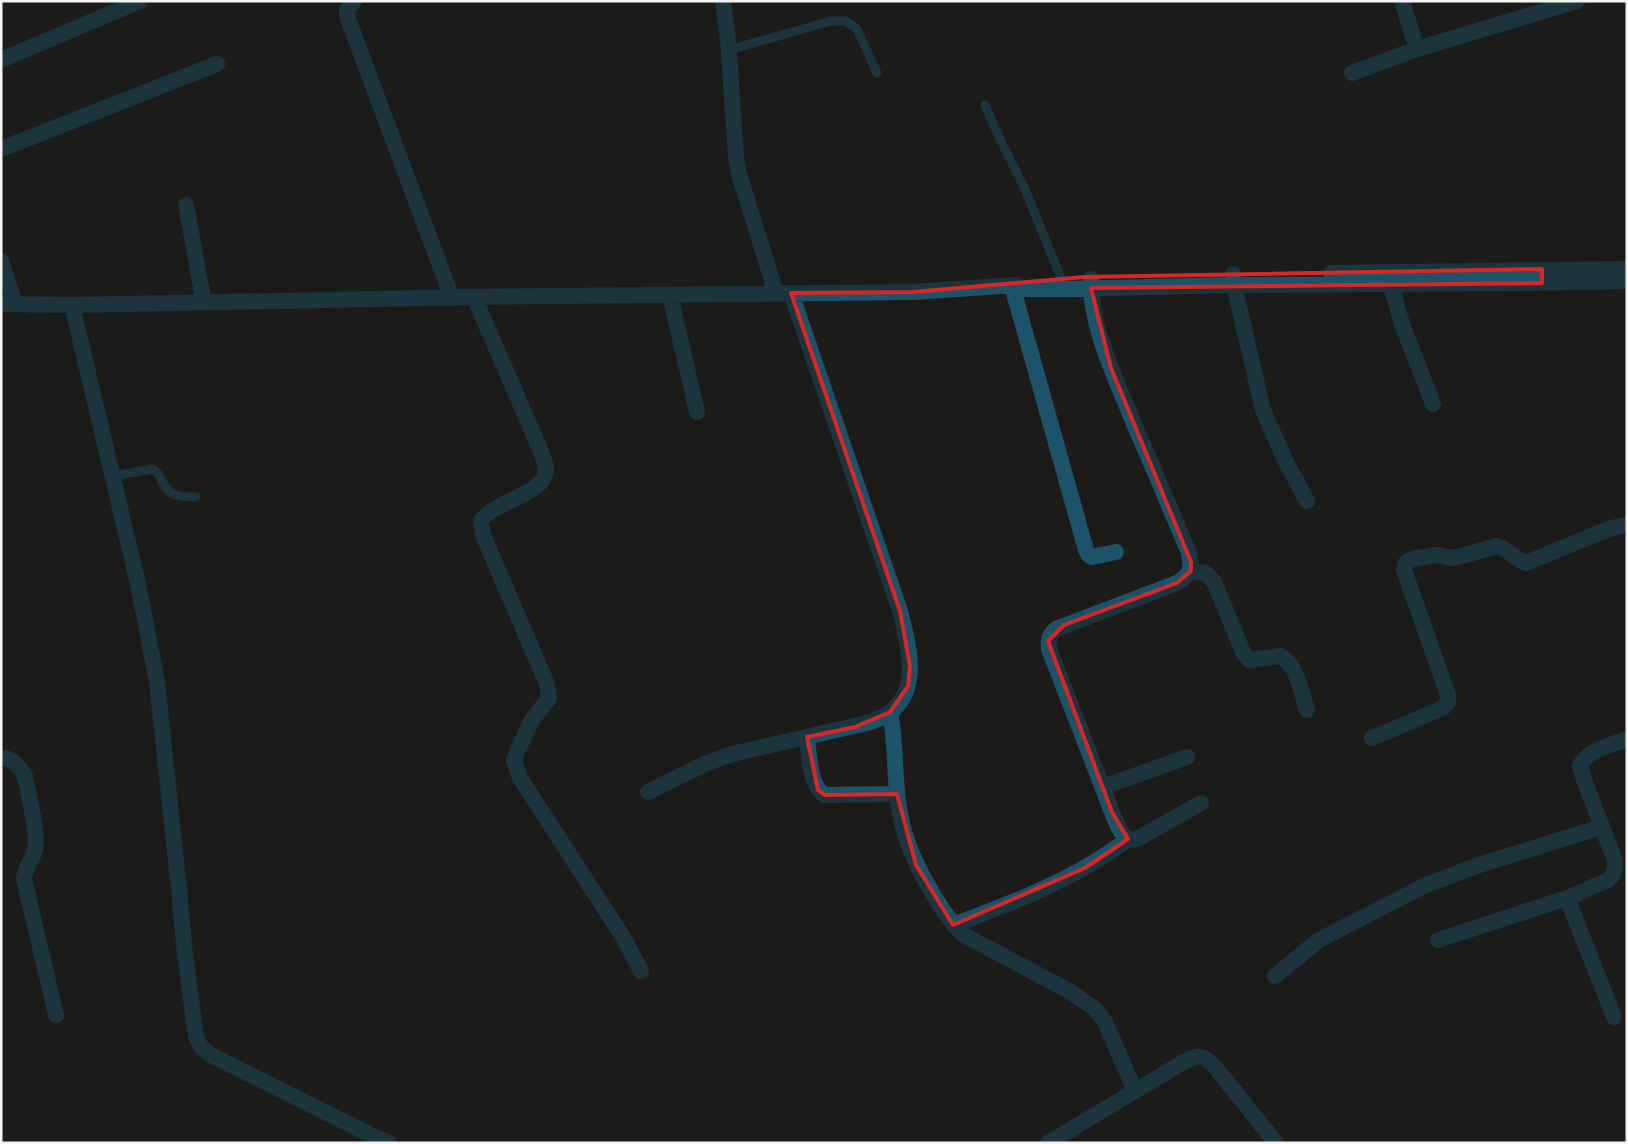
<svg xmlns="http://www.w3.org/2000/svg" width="1628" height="1144" font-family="'Roboto Condensed',sans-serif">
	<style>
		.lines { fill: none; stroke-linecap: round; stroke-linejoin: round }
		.lane { stroke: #1d5368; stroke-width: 9 }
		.street { stroke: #1d5368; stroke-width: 16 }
		.marked { fill: none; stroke: #d62828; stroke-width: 4; stroke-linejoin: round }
	</style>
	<rect width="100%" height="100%" fill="#1c1b19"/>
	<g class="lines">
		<path class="lane" d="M 729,50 L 831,21 L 846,21 L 857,29 L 877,73
			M 985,105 L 998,135 L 1024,187 L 1061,278
			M 113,476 L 153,469 C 159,473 161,479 164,485 C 171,498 184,496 196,497"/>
		<path class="street" d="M 354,1 L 347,10 L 347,16 L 452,298
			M 723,1 L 729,50 L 736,159 L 739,174 L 776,293
			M 1402,1 L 1417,49
			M 1,60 L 140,1
			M 1352,73 L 1417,49 L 1577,1
			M 1,149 L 217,64
			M 186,205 L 204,303
			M 1,261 L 15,304
			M 1331,273 L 1627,269
			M 1233,274 L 1234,285 L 1263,410 L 1285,460 L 1307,501
			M 1388,275 L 1402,324 L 1433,404
			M 1091,279 C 1089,325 1117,381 1134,424 C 1153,467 1171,510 1189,553 C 1192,570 1191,575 1177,583 L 1056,629 C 1049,635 1048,640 1049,649 L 1112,812 C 1117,823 1122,844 1137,839 L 1201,803
			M 1012,286 L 1086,550 L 1088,554 L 1092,557 L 1116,552
			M 670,295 L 697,412
			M 474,297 L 542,454 C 543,458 546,464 546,469 C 547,494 494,501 481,521 L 483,535 L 547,684 L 549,698 L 532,720 L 516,754 L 514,761 L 520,778 L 623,937 L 641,971
			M 1,304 L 72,305 L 474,297 L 913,292 L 1016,285 L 1024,289 L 1065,289 L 1234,285 L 1523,283 L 1627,281
			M 72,305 L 138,584 L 157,682 L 179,889 L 185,954 L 196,1037 L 201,1047 L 211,1055 L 369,1134 L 389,1143
			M 1191,571 L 1206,573 L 1214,582 L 1243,652 L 1249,660 L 1280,656 C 1298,665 1301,693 1307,710
			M 890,712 C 896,742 894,770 898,800 C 902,837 915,864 934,896 C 943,910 951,923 964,935 L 1071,992 L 1095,1009 L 1105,1022 L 1135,1091
			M 807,737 C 809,753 809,787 825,795 L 897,794
			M 1372,738 L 1443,708 L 1448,702 L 1448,695 L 1404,570 L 1405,564 L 1410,560 L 1417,558 L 1437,555 L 1454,558 L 1497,546 C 1508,548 1514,559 1526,563 L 1611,528 L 1627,525
			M 1,758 C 13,758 19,766 25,776 C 28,795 39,832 35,850 C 32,862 25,864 24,879 L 56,1015
			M 1103,787 L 1187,757
			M 648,792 L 707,763 L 732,754 L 871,722 C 878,719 886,716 892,711 C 921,686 908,643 900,611 L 791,293
			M 1567,898 L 1614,1017
			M 953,925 C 1014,902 1076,879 1128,839
			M 1438,940 L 1570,897 L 1608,880 C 1615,873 1616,868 1614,858 L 1584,780 L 1580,766 C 1587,750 1612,745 1627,739
			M 1275,976 L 1319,940 L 1426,885 L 1476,866 L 1601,827
			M 1048,1143 L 1182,1063 C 1198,1055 1203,1053 1216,1068 L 1276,1143"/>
	</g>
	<path d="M0 0H1628V1144H0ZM 1542,269 L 1542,283 L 1091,288 L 1111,368 L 1191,562 L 1191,571 L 1177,583 L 1064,625 L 1048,641 L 1112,812 L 1128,839 L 1085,868 L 953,925 L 916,865 L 897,794 L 825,795 L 818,790 L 807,737 L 855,727 L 890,712 L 908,686 L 910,666 L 900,611 L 791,293 L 913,292 L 1084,277 Z" fill="#1c1b19" fill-opacity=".55" fill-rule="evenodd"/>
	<path class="marked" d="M 1542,269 L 1542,283 L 1091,288 L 1111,368 L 1191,562 L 1191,571 L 1177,583 L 1064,625 L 1048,641 L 1112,812 L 1128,839 L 1085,868 L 953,925 L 916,865 L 897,794 L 825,795 L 818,790 L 807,737 L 855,727 L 890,712 L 908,686 L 910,666 L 900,611 L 791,293 L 913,292 L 1084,277 Z"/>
	<rect width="1628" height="1144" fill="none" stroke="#f5f4f3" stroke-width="5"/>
</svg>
